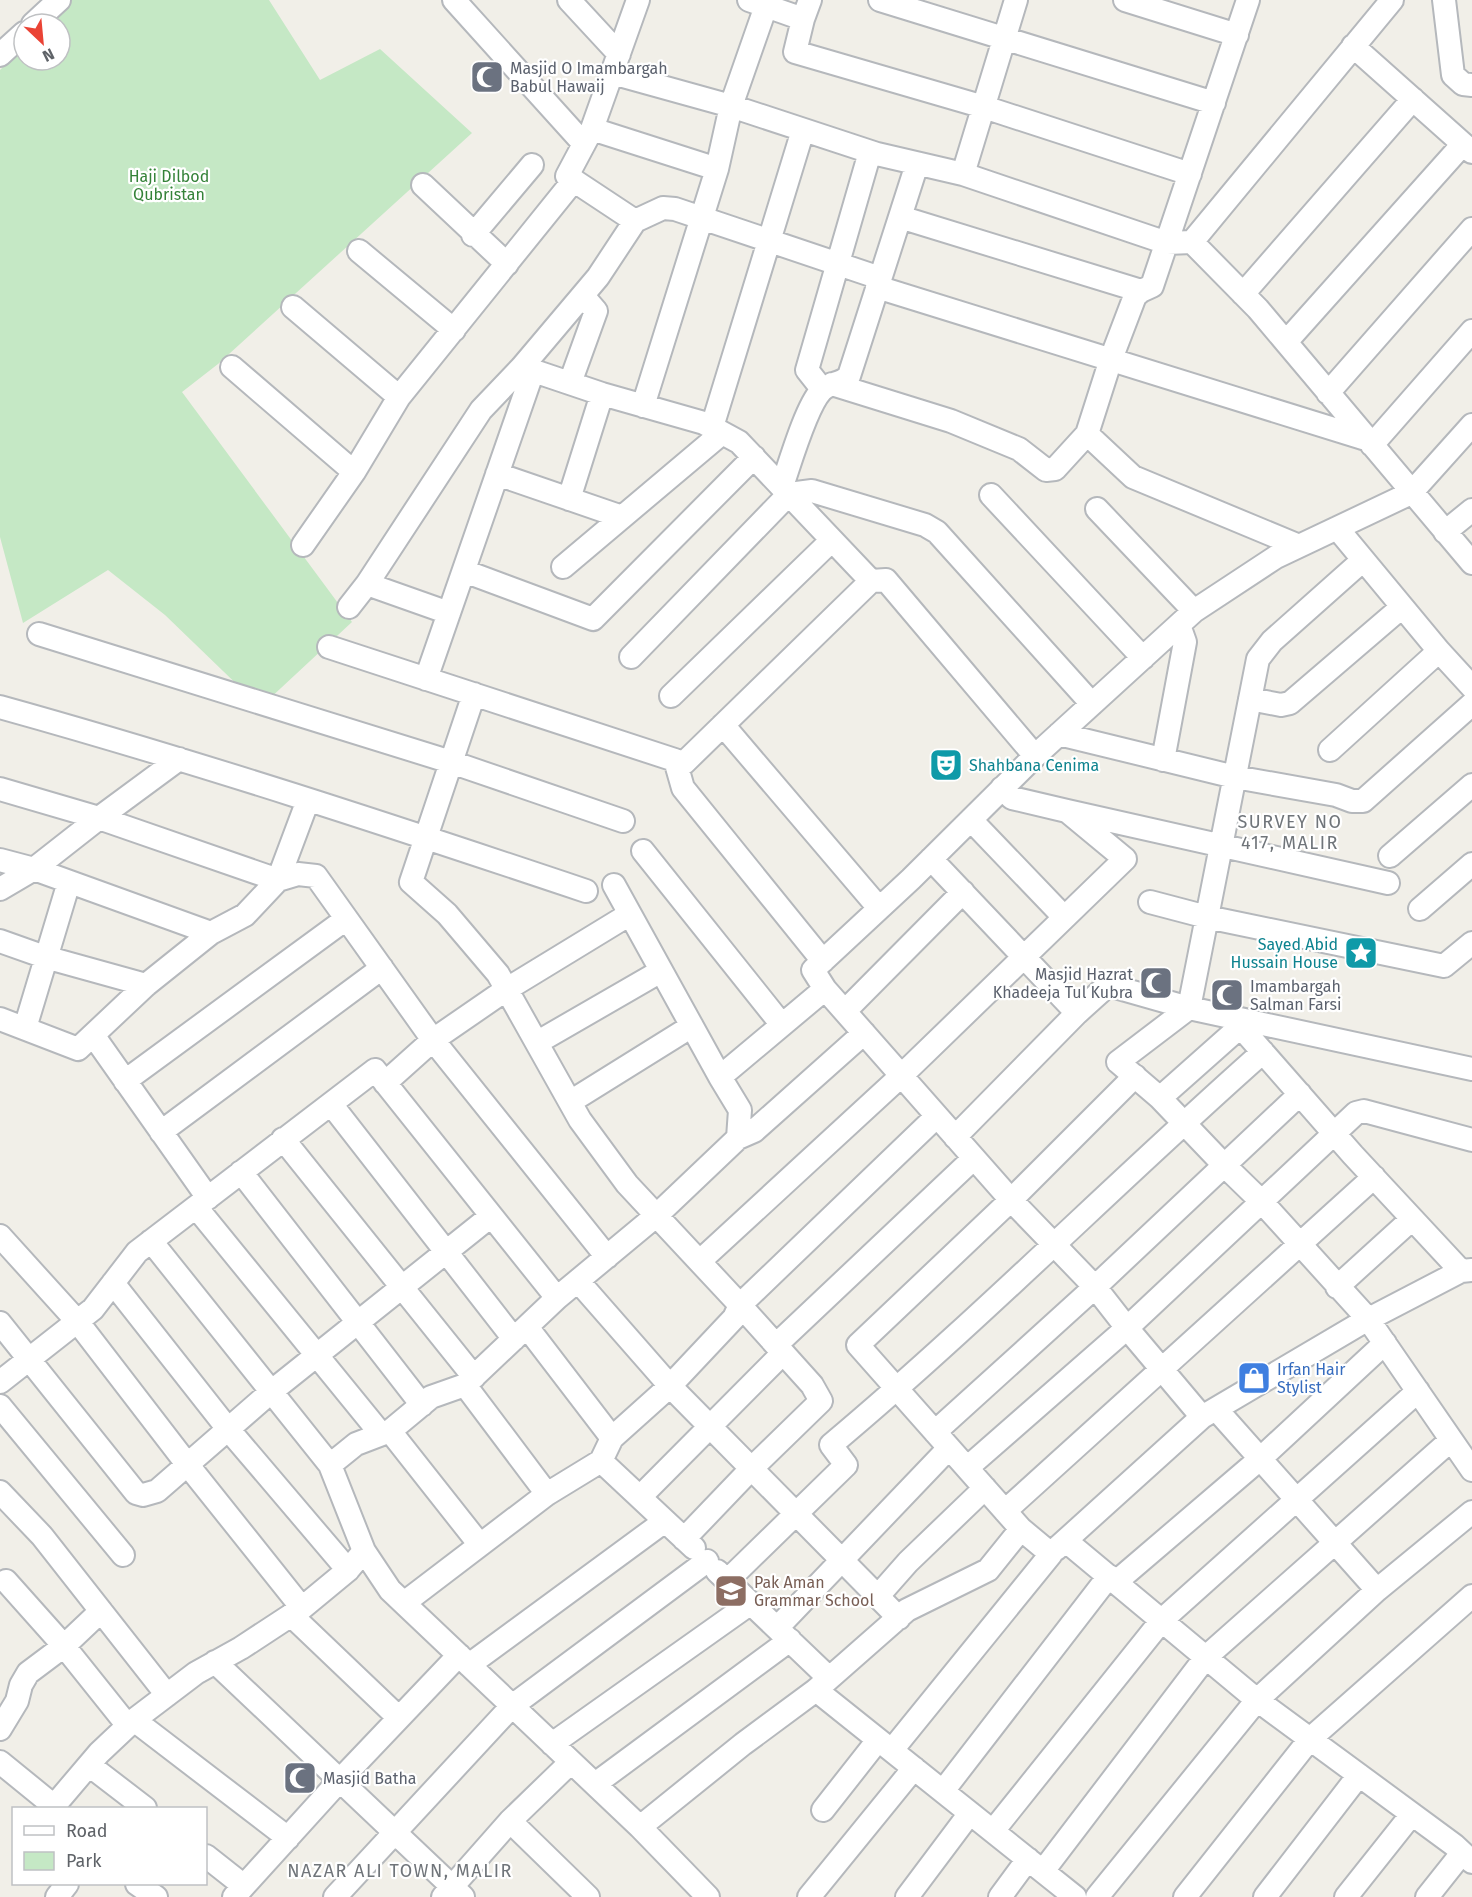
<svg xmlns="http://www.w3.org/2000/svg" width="1472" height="1897" font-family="'Fira Sans',sans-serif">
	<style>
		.green { fill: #c5e8c5 }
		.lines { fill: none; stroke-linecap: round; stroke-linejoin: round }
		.minor-casing { stroke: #b5b8bc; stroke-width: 26 }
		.minor { stroke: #fff; stroke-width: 22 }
		.labels { text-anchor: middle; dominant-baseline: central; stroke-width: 4.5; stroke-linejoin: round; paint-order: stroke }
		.worship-label { font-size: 16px; fill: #5b616d; stroke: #fff; text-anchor: start }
		.park-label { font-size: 16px; fill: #348238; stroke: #fff }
		.culture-label { font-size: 16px; fill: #0d838f; stroke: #fff; text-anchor: start }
		.shop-label { font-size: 16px; fill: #366cbe; stroke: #fff; text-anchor: start }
		.education-label { font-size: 16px; fill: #785e54; stroke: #fff; text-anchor: start }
		.neighbourhood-label { font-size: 18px; letter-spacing: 1.5px; fill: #70757a; stroke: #fff }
	</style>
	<rect width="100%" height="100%" fill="#f1efe8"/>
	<path class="green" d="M 72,0 L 269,0 L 320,80 L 380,49 L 472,133 L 218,364 L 182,392 L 352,622 L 267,701 L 252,699 L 165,615 L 108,570 L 23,623 L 0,537 L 0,70 L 24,46 L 24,60 L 60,60 L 60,24 L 47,24 Z"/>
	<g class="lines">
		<g class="minor-casing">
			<path id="minor" d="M 454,0 L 584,144
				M 569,0 L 619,54
				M 749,0 L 803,19
				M 810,0 L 803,19 L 795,52 L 984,107 L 1190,174
				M 880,0 L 1214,103
				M 1125,0 L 1237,35
				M 1444,0 L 1453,75 L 1463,84 L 1472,85
				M 33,24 L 59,0
				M 1353,46 L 1472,152
				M 0,55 L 24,33
				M 612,73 L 731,106 L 877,154 L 963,174 L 1167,243 L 1192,242 L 1258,309 L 1472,563
				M 592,129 L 717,169
				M 963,174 L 1016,0
				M 423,185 L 507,264
				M 900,217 L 1141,291
				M 635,221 L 663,208 L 675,209 L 880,278
				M 473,235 L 532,165
				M 1192,242 L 1392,0
				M 359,251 L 454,330
				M 877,287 L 1366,439
				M 1243,294 L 1413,99
				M 293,307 L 399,397
				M 1286,342 L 1463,144
				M 232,367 L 354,472
				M 522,367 L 602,394 L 704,423 L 739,442 L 871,581 L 886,580 L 1035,756
				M 570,383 L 596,311 L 583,296
				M 832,384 L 951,421 L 1019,449 L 1046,470 L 1055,469 L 1087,434 L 1111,359 L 1135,296 L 1141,291 L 1152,286 L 1248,0
				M 822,389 L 807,370 L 870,152
				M 1328,393 L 1472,229
				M 643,406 L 717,169 L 731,106 L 766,6
				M 712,427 L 803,130
				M 1087,434 L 1133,477 L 1299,546
				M 1372,445 L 1472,331
				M 497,474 L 622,517
				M 782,486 C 790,463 806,407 821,391 C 829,382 841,385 849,376 L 917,164
				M 991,495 L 1143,658
				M 569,499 L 602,394
				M 1097,509 L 1194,611
				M 1337,528 L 1439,651 L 1472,687
				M 1445,532 L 1472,510
				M 303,545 L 354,472 L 399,397 L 574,180
				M 1362,561 L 1272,641 L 1258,659 L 1189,1008 L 1118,1062 L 1160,1098 L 1224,1165 L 1261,1201 L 1368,1319 L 1472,1470
				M 563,567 L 722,433
				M 464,571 L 593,619 L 754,457
				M 367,584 L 449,613
				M 349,607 L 367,584 L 481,410 L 522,367 L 598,277 L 635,221 L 567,176 L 592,129 L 638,0
				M 39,634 L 451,762 L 623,821
				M 329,647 L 684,763 L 871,581
				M 631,657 L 789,494 L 812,491 L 925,525 L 937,532 L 1092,704
				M 426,679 L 533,371
				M 474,694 L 411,882 L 447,914 L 498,974 L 580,1120 L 627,1184 L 740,1305 L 812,1385 L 821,1401 L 751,1469 L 684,1539
				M 671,696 L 832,540
				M 1250,699 L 1281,705 L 1290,703 L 1402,607
				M 0,707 C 198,762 392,826 586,891
				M 723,725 L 879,908
				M 1059,734 L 1235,777 L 1336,795 L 1352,801 L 1363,801 L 1472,704
				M 1330,750 L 1439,651
				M 675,760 L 683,788 L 823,961
				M 1163,760 L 1185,642 L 1179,625
				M 1002,788 L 1012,798 L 1067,811 L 1388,883
				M 0,789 L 99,818 L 278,880 L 308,800
				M 971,820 L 1064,917
				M 643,851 L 782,1025
				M 1390,856 L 1472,785
				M 931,859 L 1077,1013
				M 0,860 L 34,869 L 211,933
				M 0,889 L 34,869 L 99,818 L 179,759
				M 1150,902 L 1207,917 L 1444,966 L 1472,943
				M 1420,909 L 1472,864
				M 0,941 L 45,957 L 146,985
				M 825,989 L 813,970 L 911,879 L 1035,756 L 1194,611 L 1276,557 L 1411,493 L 1472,425
				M 845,1011 L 963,892
				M 1232,1017 L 1353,1155 L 1461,1271
				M 0,1019 L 78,1049 L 146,985 L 211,933 L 245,915 L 278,880 L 298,874 L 316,876 L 433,1040 L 607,1257
				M 25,1028 L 69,882
				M 93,1035 L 208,1198
				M 538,1042 L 661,971
				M 720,1077 L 825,989 L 1011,1200 L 1095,1287 L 1127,1328 L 1202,1417
				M 125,1081 L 346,919
				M 385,1083 L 433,1040 L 507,989 L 630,914
				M 1160,1098 L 1240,1027
				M 570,1102 L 692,1026
				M 331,1104 L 514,1339
				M 161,1132 L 382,968
				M 955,1137 L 1077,1013 L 1108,985 L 1189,1008 L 1472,1069
				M 738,1138 L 754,1131 L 864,1033
				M 283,1139 L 474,1377
				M 241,1172 L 422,1405
				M 196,1207 L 381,1434
				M 0,1236 L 77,1321 L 187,1464 L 302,1608
				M 151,1241 L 330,1465
				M 700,1261 L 901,1076 L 1125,859 L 1067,811
				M 578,1281 L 670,1386 L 899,1618
				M 113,1283 L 228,1429 L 348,1570
				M 1337,1287 L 1412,1219
				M 0,1323 L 136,1493 L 143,1495 L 157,1491 L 272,1391 L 491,1216
				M 527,1327 L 612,1438
				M 776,1345 L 974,1158
				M 0,1382 L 93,1309 L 137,1252 L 375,1070 L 557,1298
				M 465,1385 L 547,1494
				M 0,1406 L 123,1555
				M 1216,1409 L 1377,1590
				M 390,1431 L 480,1545
				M 935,1432 L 1095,1287 L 1300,1094
				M 601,1461 L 694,1548
				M 967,1468 L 1127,1328 L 1356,1113 L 1364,1111 L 1472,1140
				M 0,1492 L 42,1536 L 167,1695
				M 640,1497 L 783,1353
				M 1005,1511 L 1374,1177
				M 1066,1541 L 1257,1700 L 1454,1845 L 1472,1862
				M 1056,1549 L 1202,1417 L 1363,1322 L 1461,1271 L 1472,1270
				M 364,1551 L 390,1590 L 640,1827 L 708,1897
				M 717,1571 L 829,1678
				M 6,1581 L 64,1646 L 128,1726
				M 727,1581 L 846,1465 L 831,1445 C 980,1320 1117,1181 1263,1052
				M 1116,1582 L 1261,1458 L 1385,1343
				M 878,1596 L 908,1562 L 985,1488
				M 404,1603 L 547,1494 L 601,1461 L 612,1438 L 670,1386 L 734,1318 L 740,1305 L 937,1116
				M 291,1615 L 399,1718
				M 777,1628 L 949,1448
				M 215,1662 L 463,1897
				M 469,1665 L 665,1521
				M 816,1690 L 1075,1897
				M 134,1720 L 288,1838
				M 0,1729 L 17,1701 L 21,1685 L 28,1673 L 64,1646 L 101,1611
				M 552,1744 L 751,1603
				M 892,1750 L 1051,1554 L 1021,1529 L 858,1345 L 1011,1200 L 1135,1076
				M 0,1762 L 54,1806 L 99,1753 L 134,1720 L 196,1673 L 241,1648 L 302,1608 L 348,1570 L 364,1551 L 330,1465 L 356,1444 L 390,1431 L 431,1397 L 465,1385 L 557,1298 L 657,1215 L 738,1138 L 740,1110 L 720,1077 L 614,885
				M 89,1765 L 145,1808
				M 595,1784 L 790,1640
				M 943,1791 L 1109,1576
				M 823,1810 L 878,1740
				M 510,1821 L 588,1897
				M 640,1827 L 743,1744 L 816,1690 L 907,1610 L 988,1570 L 1021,1529
				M 993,1831 L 1162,1620 L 1418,1391
				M 206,1856 L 244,1886
				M 1043,1871 L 1206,1657 L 1451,1440
				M 137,1884 L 156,1897
				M 57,1897 L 67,1884
				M 234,1897 L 340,1780 L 459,1655
				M 335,1897 L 512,1706 L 707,1561
				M 443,1897 L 510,1821 L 571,1762
				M 809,1897 L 914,1768
				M 907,1897 L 970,1813
				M 1000,1897 L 1028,1859
				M 1097,1897 L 1257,1700 L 1377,1590 L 1472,1512
				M 1185,1897 L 1310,1739 L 1472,1596
				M 1265,1897 L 1359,1775
				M 1346,1897 L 1412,1814
				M 1427,1897 L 1462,1853"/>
		</g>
		<use href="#minor" class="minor"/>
	</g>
	<defs>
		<g id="mosque-square" transform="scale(1.725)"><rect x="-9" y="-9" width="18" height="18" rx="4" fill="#6b7280" stroke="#fff"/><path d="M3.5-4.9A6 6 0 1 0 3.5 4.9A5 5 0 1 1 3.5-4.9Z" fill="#fff"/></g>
		<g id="theatre-square" transform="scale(1.725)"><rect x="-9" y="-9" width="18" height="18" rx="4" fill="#0f9aa8" stroke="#fff"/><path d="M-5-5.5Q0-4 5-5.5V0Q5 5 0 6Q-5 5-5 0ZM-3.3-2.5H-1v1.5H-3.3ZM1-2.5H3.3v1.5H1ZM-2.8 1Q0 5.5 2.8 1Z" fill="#fff"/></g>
		<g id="sight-square" transform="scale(1.725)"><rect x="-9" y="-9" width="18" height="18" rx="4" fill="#0f9aa8" stroke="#fff"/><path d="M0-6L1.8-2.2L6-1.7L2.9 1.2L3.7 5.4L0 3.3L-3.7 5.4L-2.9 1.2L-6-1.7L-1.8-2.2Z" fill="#fff"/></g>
		<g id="shop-square" transform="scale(1.725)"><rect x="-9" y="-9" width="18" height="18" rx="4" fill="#3f7fe0" stroke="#fff"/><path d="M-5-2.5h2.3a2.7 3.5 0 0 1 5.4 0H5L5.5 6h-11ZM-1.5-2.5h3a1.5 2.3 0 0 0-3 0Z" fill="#fff"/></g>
		<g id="school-square" transform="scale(1.725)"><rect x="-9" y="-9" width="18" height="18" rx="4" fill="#8d6e63" stroke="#fff"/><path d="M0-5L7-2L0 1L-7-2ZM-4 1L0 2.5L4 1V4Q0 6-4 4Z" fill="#fff"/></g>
	</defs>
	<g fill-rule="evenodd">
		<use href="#mosque-square" x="487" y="77"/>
		<use href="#theatre-square" x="946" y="765"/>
		<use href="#sight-square" x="1361" y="953"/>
		<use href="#mosque-square" x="1156" y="983"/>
		<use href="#mosque-square" x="1227" y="995"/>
		<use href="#shop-square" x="1254" y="1378"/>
		<use href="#school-square" x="731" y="1591"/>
		<use href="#mosque-square" x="300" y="1778"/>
	</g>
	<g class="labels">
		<g class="worship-label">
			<text x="510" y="68">Masjid O Imambargah<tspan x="510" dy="18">Babul Hawaij</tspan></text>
			<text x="1133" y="974" text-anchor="end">Masjid Hazrat<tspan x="1133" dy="18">Khadeeja Tul Kubra</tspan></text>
			<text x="1250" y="986">Imambargah<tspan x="1250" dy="18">Salman Farsi</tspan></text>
			<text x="323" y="1778">Masjid Batha</text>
		</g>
		<g class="park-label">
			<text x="169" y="176">Haji Dilbod<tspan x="169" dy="18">Qubristan</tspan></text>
		</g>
		<g class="culture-label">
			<text x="969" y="765">Shahbana Cenima</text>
			<text x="1338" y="944" text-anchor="end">Sayed Abid<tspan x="1338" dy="18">Hussain House</tspan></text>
		</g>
		<g class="shop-label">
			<text x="1277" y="1369">Irfan Hair<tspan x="1277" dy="18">Stylist</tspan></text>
		</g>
		<g class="education-label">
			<text x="754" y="1582">Pak Aman<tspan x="754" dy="18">Grammar School</tspan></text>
		</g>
		<g class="neighbourhood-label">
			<text x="1290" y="822">SURVEY NO<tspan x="1290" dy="21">417, MALIR</tspan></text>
			<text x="400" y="1871">NAZAR ALI TOWN, MALIR</text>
		</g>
	</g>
	<rect x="12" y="1807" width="195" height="78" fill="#ffffff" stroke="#bfc1c3" stroke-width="1.5"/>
	<rect x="24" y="1826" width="30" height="9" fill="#ffffff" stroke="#bfc1c3" stroke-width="1.5"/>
	<text x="66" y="1837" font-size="18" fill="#5f6368">Road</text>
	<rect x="24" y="1852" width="30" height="18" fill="#c5e8c5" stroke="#bfc1c3" stroke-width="1.5"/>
	<text x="66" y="1867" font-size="18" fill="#5f6368">Park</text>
	<g transform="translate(42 42) rotate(154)"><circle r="28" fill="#ffffff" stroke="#bfc1c3" stroke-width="1.5"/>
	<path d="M0-4.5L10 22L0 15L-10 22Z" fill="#ea4335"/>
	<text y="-9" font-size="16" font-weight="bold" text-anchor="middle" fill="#5f6368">N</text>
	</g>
</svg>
